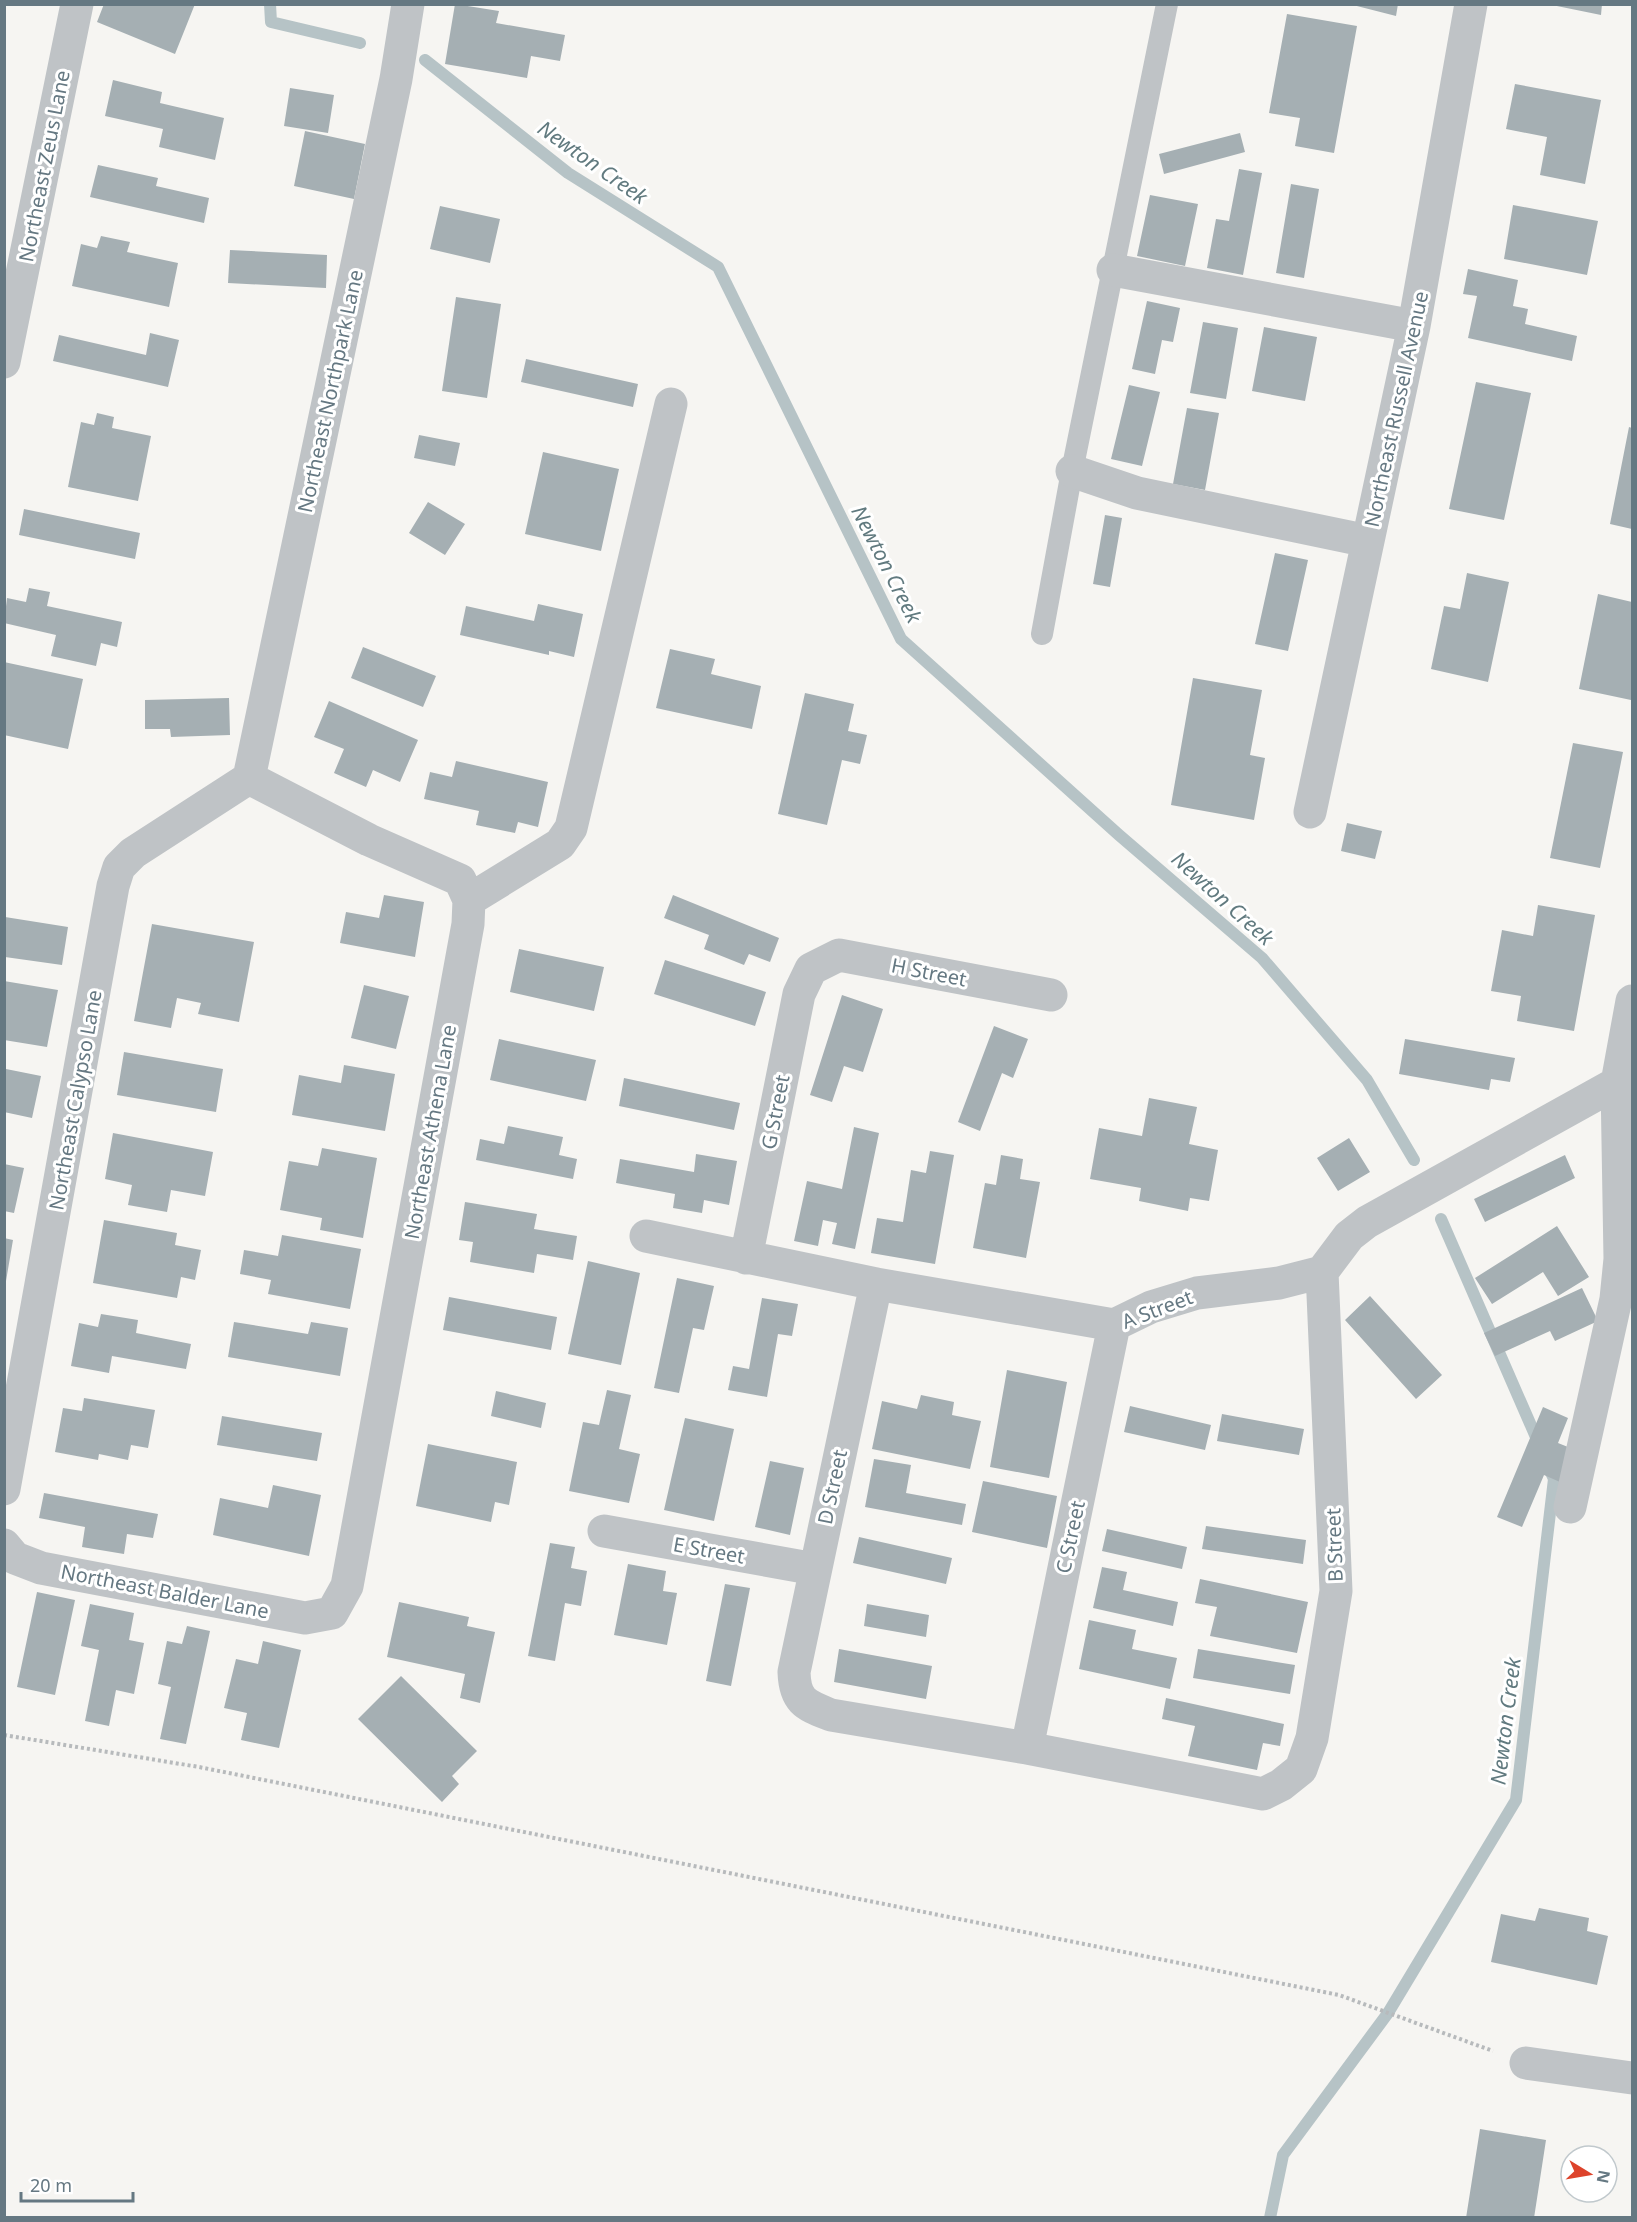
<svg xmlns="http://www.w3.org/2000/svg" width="1637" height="2222" font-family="'Noto Sans',sans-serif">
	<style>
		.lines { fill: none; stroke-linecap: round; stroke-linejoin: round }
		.stream { stroke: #b6c3c6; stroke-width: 12 }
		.building { fill: #a5afb3 }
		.path { stroke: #b7babc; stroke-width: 4; stroke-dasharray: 3 3; stroke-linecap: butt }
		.lane { stroke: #bfc3c6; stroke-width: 22 }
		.street { stroke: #bfc3c6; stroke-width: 33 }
		.labels { text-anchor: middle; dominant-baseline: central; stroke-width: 6; stroke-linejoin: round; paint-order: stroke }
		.street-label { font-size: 20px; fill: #657882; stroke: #fff }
		.water-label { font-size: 21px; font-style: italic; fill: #617a7f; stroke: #fff }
	</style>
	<rect width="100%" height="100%" fill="#f6f5f2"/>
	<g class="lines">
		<path class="stream" d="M 270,4 L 271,22 L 360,43
			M 425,60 L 568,173 L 718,267 L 901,639 L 1119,835 L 1262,958 L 1367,1080 L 1414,1160
			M 1441,1219 L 1539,1444
			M 1270,2218 L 1283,2155 L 1388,2013 L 1516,1800 L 1554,1479 L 1548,1466"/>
	</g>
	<path class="building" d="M 104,4 L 195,4 L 175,54 L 97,22 Z
		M 455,4 L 499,11 L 496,23 L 565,35 L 560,61 L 531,56 L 527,78 L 445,64 Z
		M 1349,4 L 1398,4 L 1396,16 Z
		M 1547,4 L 1602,4 L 1601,15 Z
		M 1287,14 L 1357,26 L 1334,153 L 1295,146 L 1300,118 L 1269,113 Z
		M 113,80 L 162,92 L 160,103 L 224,118 L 215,160 L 159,147 L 163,129 L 105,116 Z
		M 1515,84 L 1601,100 L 1585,184 L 1540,175 L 1547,137 L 1506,129 Z
		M 290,88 L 334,95 L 328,133 L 284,126 Z
		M 305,131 L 365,144 L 354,199 L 294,186 Z
		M 1240,133 L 1245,152 L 1164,174 L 1159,154 Z
		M 98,165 L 158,178 L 156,186 L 209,198 L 204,223 L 90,197 Z
		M 1239,169 L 1262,173 L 1243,275 L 1207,268 L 1216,219 L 1229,221 Z
		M 1291,184 L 1319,189 L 1304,278 L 1276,273 Z
		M 1150,195 L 1198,204 L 1185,266 L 1137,256 Z
		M 1513,205 L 1598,221 L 1587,275 L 1504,259 Z
		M 440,206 L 500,219 L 490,263 L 430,249 Z
		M 101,236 L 130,242 L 127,252 L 178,263 L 169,307 L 72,286 L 81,244 L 97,248 Z
		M 230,250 L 327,255 L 326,288 L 228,283 Z
		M 1468,269 L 1518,280 L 1513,306 L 1528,309 L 1525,324 L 1577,336 L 1572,361 L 1468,338 L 1477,296 L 1463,294 Z
		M 456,297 L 501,304 L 487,398 L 442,391 Z
		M 1147,301 L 1180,308 L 1173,342 L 1162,340 L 1155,374 L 1132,369 Z
		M 1203,322 L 1238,328 L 1226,399 L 1190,393 Z
		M 1264,327 L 1317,337 L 1305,401 L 1252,391 Z
		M 150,333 L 179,340 L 168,387 L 53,361 L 59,335 L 146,355 Z
		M 526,359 L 638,384 L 633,407 L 521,382 Z
		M 1476,382 L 1531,393 L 1504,520 L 1449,509 Z
		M 1129,385 L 1160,392 L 1142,466 L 1111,459 Z
		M 1187,408 L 1219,413 L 1205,490 L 1173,484 Z
		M 97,413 L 114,417 L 112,428 L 151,436 L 138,501 L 68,487 L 81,422 L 94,425 Z
		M 1629,427 L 1632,428 L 1632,529 L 1610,524 Z
		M 419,435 L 460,443 L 455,466 L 414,458 Z
		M 543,452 L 619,469 L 601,551 L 525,534 Z
		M 428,502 L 465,524 L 445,555 L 409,533 Z
		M 24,509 L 140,533 L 135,559 L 19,535 Z
		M 1105,515 L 1122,518 L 1110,587 L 1093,584 Z
		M 1275,553 L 1308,560 L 1288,651 L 1255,644 Z
		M 1467,573 L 1509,582 L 1488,682 L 1431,669 L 1444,606 L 1460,609 Z
		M 29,588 L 50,592 L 47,606 L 122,622 L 117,647 L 101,643 L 96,666 L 51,656 L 56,635 L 4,623 L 7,598 L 26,602 Z
		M 1598,594 L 1632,602 L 1632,692 L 1631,700 L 1579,689 Z
		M 538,604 L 583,614 L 574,657 L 549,651 L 549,655 L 460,635 L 466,606 L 534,621 Z
		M 363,647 L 436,676 L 423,707 L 351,678 Z
		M 670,649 L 715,659 L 711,674 L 761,686 L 752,729 L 656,708 Z
		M 4,662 L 83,679 L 68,749 L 4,735 Z
		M 1193,678 L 1262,690 L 1250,755 L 1265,758 L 1254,820 L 1171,805 Z
		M 805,693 L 854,704 L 848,731 L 867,735 L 860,764 L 842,760 L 827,825 L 778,814 Z
		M 229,698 L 230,735 L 171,737 L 170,729 L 145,729 L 145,700 Z
		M 329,701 L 418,740 L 400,782 L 373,770 L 366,787 L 334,773 L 344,749 L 314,737 Z
		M 1573,743 L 1623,752 L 1600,868 L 1550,858 Z
		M 456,761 L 548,782 L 538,827 L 518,822 L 515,833 L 476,825 L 479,811 L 424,799 L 430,772 L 452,777 Z
		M 1347,823 L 1382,831 L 1375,859 L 1341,851 Z
		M 384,895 L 424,902 L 415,957 L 340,943 L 346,912 L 379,918 Z
		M 673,895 L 779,938 L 770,962 L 749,954 L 744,965 L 704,949 L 709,935 L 664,918 Z
		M 1538,905 L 1595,915 L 1574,1031 L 1517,1021 L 1521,996 L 1491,991 L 1502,930 L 1533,936 Z
		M 5,917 L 68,927 L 62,965 L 5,957 Z
		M 152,924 L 254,942 L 239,1022 L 198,1014 L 201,1003 L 177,998 L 171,1028 L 134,1021 Z
		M 519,949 L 604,967 L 594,1011 L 510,992 Z
		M 665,960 L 766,992 L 755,1026 L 654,994 Z
		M 4,981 L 58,990 L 47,1047 L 4,1040 Z
		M 364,985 L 409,996 L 396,1049 L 351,1038 Z
		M 842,995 L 883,1009 L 863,1072 L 844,1066 L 832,1102 L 810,1095 Z
		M 994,1026 L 1028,1039 L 1013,1078 L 1002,1073 L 980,1131 L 958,1122 Z
		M 499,1039 L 596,1060 L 586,1101 L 490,1080 Z
		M 1405,1039 L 1515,1058 L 1510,1082 L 1491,1079 L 1489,1090 L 1399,1074 Z
		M 124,1052 L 223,1069 L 216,1112 L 117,1095 Z
		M 344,1065 L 395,1074 L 385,1131 L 292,1115 L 299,1075 L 341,1083 Z
		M 6,1069 L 41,1076 L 32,1118 L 4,1112 Z
		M 624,1078 L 740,1103 L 734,1130 L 619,1106 Z
		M 1149,1098 L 1197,1107 L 1189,1144 L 1218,1150 L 1209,1201 L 1190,1198 L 1188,1211 L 1139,1201 L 1141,1188 L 1090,1179 L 1099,1128 L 1142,1136 Z
		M 508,1126 L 563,1137 L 559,1155 L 577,1159 L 573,1179 L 476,1160 L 480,1139 L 504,1144 Z
		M 854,1127 L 879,1133 L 855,1249 L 832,1244 L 837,1223 L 823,1220 L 818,1246 L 794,1241 L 807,1181 L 842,1189 Z
		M 113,1133 L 213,1152 L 205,1196 L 171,1190 L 167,1212 L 128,1205 L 132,1185 L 105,1179 Z
		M 1349,1138 L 1370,1172 L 1338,1191 L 1317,1158 Z
		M 322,1148 L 377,1158 L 363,1238 L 320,1230 L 322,1218 L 280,1210 L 289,1161 L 318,1166 Z
		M 930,1151 L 954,1155 L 935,1264 L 871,1253 L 877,1218 L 903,1222 L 911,1170 L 926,1173 Z
		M 696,1154 L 737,1161 L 729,1205 L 704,1200 L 702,1213 L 673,1208 L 675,1194 L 616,1183 L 620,1159 L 694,1172 Z
		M 1001,1155 L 1023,1159 L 1020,1179 L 1040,1182 L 1026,1258 L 973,1248 L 985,1183 L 996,1185 Z
		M 1565,1155 L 1575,1178 L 1485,1222 L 1474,1199 Z
		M 4,1164 L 24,1168 L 14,1213 L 4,1211 Z
		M 465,1202 L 537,1214 L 534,1229 L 577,1236 L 573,1260 L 537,1254 L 534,1273 L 470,1262 L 473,1242 L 459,1240 Z
		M 104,1220 L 177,1233 L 175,1245 L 201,1250 L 195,1280 L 181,1277 L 177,1298 L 93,1283 Z
		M 1557,1226 L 1589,1277 L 1558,1296 L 1543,1272 L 1492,1304 L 1475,1278 Z
		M 282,1235 L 361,1249 L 350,1309 L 268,1294 L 271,1280 L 240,1274 L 244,1250 L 278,1256 Z
		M 4,1238 L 13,1240 L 6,1281 L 4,1281 Z
		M 588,1261 L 640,1273 L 621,1365 L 568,1354 Z
		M 677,1278 L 714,1286 L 704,1330 L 693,1328 L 679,1393 L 654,1388 Z
		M 1582,1288 L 1598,1321 L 1555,1341 L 1550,1331 L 1495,1356 L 1484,1333 Z
		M 1370,1296 L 1442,1375 L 1416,1399 L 1345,1320 Z
		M 449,1297 L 557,1317 L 551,1350 L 443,1330 Z
		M 762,1298 L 798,1304 L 792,1336 L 778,1334 L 767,1397 L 728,1390 L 733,1366 L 749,1369 Z
		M 101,1314 L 138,1320 L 136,1333 L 191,1344 L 186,1369 L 112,1356 L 109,1373 L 71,1366 L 79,1323 L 98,1327 Z
		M 234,1322 L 308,1334 L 311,1322 L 348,1328 L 340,1376 L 228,1357 Z
		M 1007,1370 L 1067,1382 L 1049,1478 L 990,1467 Z
		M 607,1390 L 631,1395 L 619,1449 L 640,1454 L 629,1503 L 569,1491 L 583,1422 L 599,1425 Z
		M 496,1391 L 546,1403 L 541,1428 L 491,1416 Z
		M 921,1395 L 954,1402 L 952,1415 L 981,1421 L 970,1469 L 872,1449 L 882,1401 L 917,1409 Z
		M 84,1398 L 155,1410 L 148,1448 L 131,1445 L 128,1460 L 99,1454 L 98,1460 L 55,1452 L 63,1408 L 82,1411 Z
		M 1130,1406 L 1211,1425 L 1205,1450 L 1124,1432 Z
		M 1543,1407 L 1568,1418 L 1558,1443 L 1573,1449 L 1560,1482 L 1544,1475 L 1522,1527 L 1497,1517 Z
		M 1222,1414 L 1304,1429 L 1299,1455 L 1217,1441 Z
		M 222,1416 L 322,1433 L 317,1461 L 217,1445 Z
		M 685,1418 L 734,1429 L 714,1521 L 664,1510 Z
		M 428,1444 L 517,1462 L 509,1505 L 495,1502 L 491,1522 L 416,1506 Z
		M 874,1459 L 911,1465 L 906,1493 L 966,1504 L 962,1525 L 865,1507 Z
		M 770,1461 L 804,1468 L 790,1535 L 755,1527 Z
		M 983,1481 L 1057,1496 L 1047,1548 L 972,1532 Z
		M 273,1485 L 321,1495 L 309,1556 L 213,1535 L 220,1498 L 268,1508 Z
		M 44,1493 L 158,1514 L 153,1538 L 127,1534 L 124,1554 L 82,1547 L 85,1527 L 39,1518 Z
		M 1206,1526 L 1306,1540 L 1303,1564 L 1202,1549 Z
		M 1107,1529 L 1187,1547 L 1182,1569 L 1102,1551 Z
		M 859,1537 L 952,1558 L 946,1584 L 853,1563 Z
		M 550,1543 L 575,1547 L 571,1568 L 587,1571 L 581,1606 L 565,1603 L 555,1661 L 528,1656 Z
		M 628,1564 L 666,1571 L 663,1591 L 677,1593 L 667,1645 L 614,1635 Z
		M 1102,1567 L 1127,1572 L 1123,1590 L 1178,1602 L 1173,1626 L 1093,1608 Z
		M 1200,1579 L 1308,1602 L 1297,1653 L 1210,1636 L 1217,1607 L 1195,1603 Z
		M 725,1584 L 750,1588 L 731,1686 L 706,1681 Z
		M 37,1592 L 75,1600 L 55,1695 L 17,1687 Z
		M 399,1602 L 469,1617 L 467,1626 L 495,1632 L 480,1703 L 460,1698 L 465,1674 L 387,1657 Z
		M 90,1604 L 134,1613 L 129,1640 L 144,1643 L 134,1694 L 116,1690 L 109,1726 L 85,1721 L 99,1650 L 81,1646 Z
		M 867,1604 L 929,1615 L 926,1637 L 864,1626 Z
		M 1089,1620 L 1136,1630 L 1132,1649 L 1177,1658 L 1170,1689 L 1079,1669 Z
		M 187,1626 L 210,1631 L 186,1744 L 160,1739 L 171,1687 L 158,1684 L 167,1641 L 182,1644 Z
		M 263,1641 L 301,1650 L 279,1748 L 241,1740 L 247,1713 L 224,1708 L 236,1659 L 258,1664 Z
		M 839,1649 L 932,1666 L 926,1699 L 834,1682 Z
		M 1198,1649 L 1295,1665 L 1290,1694 L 1193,1678 Z
		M 401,1676 L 477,1751 L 452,1776 L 459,1784 L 442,1802 L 358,1719 Z
		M 1166,1698 L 1284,1724 L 1280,1746 L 1263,1743 L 1257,1770 L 1188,1756 L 1195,1726 L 1162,1719 Z
		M 1539,1908 L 1589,1918 L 1587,1931 L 1608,1936 L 1597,1985 L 1491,1962 L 1501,1914 L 1535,1921 Z
		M 1480,2129 L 1546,2140 L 1534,2218 L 1466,2218 Z"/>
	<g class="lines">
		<path class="path" d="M 4,1735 L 199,1767 L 1339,1995 L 1493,2051"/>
		<path class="lane" d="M 1042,634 L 1072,471 L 1167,4"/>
		<path class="street" d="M 1113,270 L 1414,326
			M 4,362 L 77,4
			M 1072,471 L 1137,493 L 1368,541
			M 249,778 L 396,79 L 408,4
			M 1310,812 L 1414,326 L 1471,4
			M 469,900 L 560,844 L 571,828 L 671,404
			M 646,1236 L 876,1284 L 1114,1325 L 1151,1307 L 1197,1293 L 1279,1283 L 1322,1272 L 1349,1236 L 1367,1222 L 1617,1083
			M 746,1258 L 799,994 L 811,969 L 839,955 L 1051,995
			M 876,1284 L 794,1672 C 795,1702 806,1705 831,1715 L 1027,1748 L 1263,1794 L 1281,1785 L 1301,1769 L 1312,1738 L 1336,1591 L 1322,1272
			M 4,1489 L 113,886 L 119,867 L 133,853 L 249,778
			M 1570,1507 L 1616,1299 L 1620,1259 L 1617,1083 L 1632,1001
			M 604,1531 L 815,1569
			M 4,1545 L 15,1558 L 41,1568 L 305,1618 L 332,1613 L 347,1586 L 468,924 L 469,900 L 460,880 L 369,840 L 249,778
			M 1027,1748 L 1114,1325
			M 1526,2063 L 1632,2078"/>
	</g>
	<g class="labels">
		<g class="street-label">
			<text transform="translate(44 166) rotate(-79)">Northeast Zeus Lane</text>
			<text transform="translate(330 391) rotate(-78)">Northeast Northpark Lane</text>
			<text transform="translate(1396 409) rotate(-78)">Northeast Russell Avenue</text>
			<text transform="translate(929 972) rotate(11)">H Street</text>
			<text transform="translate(75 1100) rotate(-80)">Northeast Calypso Lane</text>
			<text transform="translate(775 1112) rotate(-79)">G Street</text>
			<text transform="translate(430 1132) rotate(-80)">Northeast Athena Lane</text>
			<text transform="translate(1157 1309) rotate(-21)">A Street</text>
			<text transform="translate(832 1487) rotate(-78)">D Street</text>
			<text transform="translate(1070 1537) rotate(-78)">C Street</text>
			<text transform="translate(1334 1545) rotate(-92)">B Street</text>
			<text transform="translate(709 1550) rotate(10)">E Street</text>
			<text transform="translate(165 1591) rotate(11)">Northeast Balder Lane</text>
		</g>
		<g class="water-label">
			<text transform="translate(593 162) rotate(35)">Newton Creek</text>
			<text transform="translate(887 564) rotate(63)">Newton Creek</text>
			<text transform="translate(1223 898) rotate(42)">Newton Creek</text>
			<text transform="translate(1505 1721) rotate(-83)">Newton Creek</text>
		</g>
	</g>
	<rect width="1637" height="2222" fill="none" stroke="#657882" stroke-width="12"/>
	<g transform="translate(1589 2174) rotate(101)"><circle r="28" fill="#ffffff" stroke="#c1c9cd" stroke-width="1.5"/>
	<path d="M0-4.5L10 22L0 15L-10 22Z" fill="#dd432b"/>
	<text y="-9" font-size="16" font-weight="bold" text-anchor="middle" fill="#657882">N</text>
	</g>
	<path d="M21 2192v9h112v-9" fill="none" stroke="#657882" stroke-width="3"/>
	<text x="30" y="2192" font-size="18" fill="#657882" stroke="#ffffff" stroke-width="4.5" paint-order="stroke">20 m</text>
</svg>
